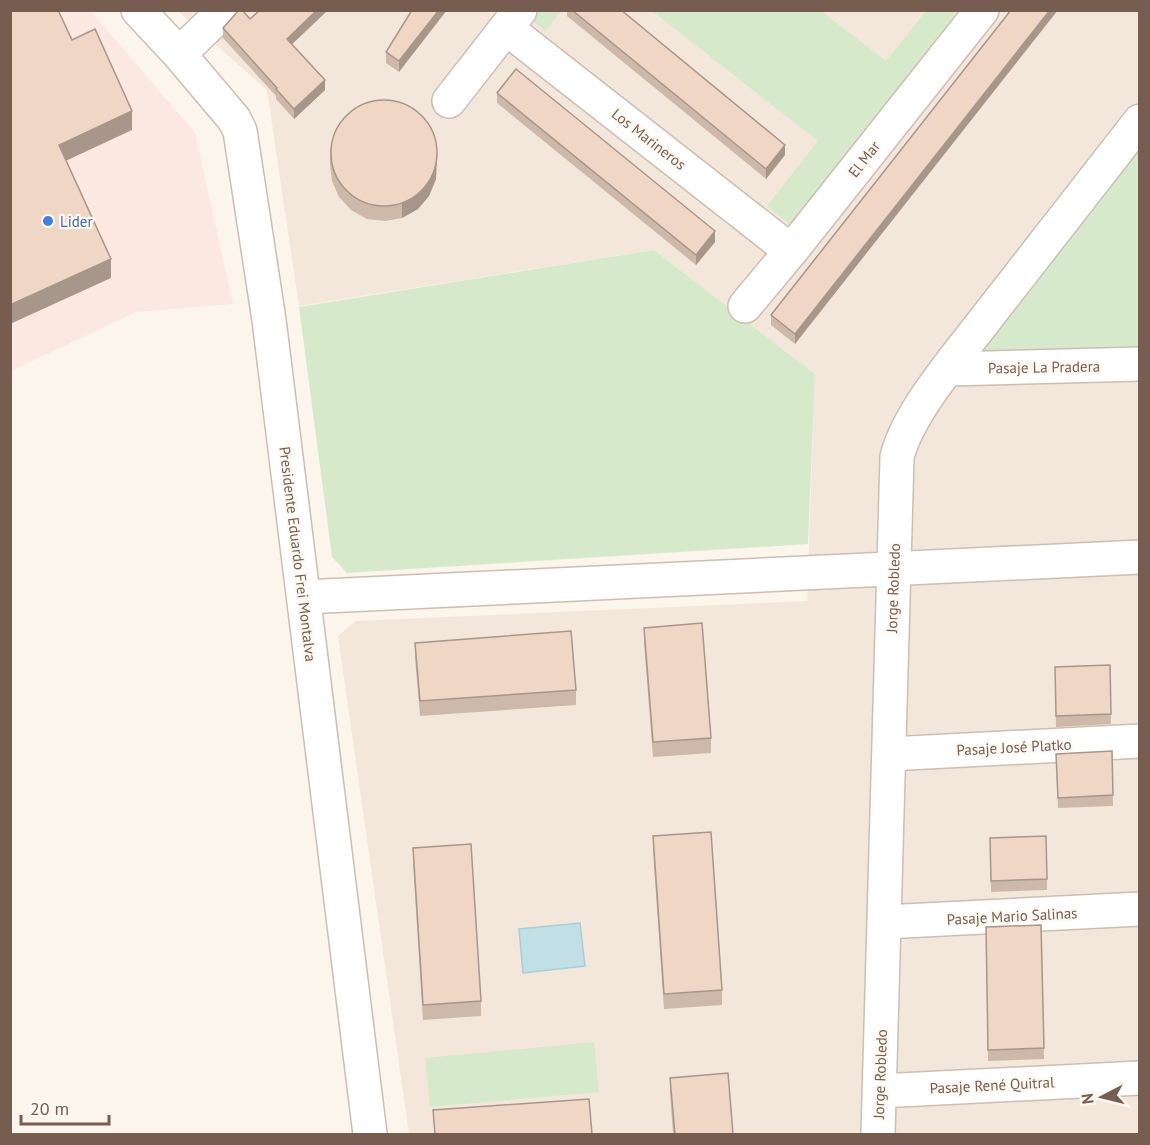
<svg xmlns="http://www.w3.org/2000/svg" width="1150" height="1145" font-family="'PT Sans',sans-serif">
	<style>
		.residential { fill: #f3e7db }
		.commercial { fill: #fbe8e1 }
		.green { fill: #d7e9cb }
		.water { fill: #c1dfe4; stroke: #a8cfd5; stroke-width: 1.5 }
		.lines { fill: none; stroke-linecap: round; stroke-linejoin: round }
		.minor-casing { stroke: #cdbeb2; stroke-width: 36 }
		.minor { stroke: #fff; stroke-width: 33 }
		.wall { fill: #ceb8a9 }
		.shaded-wall { fill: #a7968a }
		.building { fill: #efd6c5; stroke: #a7968a; stroke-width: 1.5 }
		.shop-dot { fill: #3f7fe0; stroke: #fef9f2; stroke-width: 2 }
		.labels { text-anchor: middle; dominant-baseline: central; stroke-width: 4.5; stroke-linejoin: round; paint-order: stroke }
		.street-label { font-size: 15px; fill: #765d50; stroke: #fef9f2 }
		.shop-label { font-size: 15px; fill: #366cbe; stroke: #fef9f2; text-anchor: start }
	</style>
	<rect width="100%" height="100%" fill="#fbf5ec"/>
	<path class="residential" d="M 178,11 L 1139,11 L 1139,1134 L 409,1134 L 338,636 L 356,621 L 807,601 L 815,374 L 654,250 L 299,306 L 267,90 Z"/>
	<path class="commercial" d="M 10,11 L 91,11 L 195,133 L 233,304 L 136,312 L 11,371 Z"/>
	<path class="green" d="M 540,11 L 561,11 L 545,31 L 532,21 Z
		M 652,11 L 821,11 L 886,61 L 926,11 L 955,11 L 958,13 L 792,226 L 767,206 L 818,141 Z
		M 1139,143 L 1139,358 L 976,351 Z
		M 654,250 L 815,374 L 808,544 L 347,573 L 332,557 L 299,307 Z
		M 594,1042 L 599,1092 L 430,1107 L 425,1058 Z"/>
	<path class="water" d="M 580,923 L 585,966 L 523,973 L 519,929 Z"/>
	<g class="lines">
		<g class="minor-casing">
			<path id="minor" d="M 138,10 L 179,54 L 234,119 L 240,131 L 269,320 L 370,1134
				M 506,28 L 791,251
				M 179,54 L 225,10
				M 449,101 L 520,10
				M 745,306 L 791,251 L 982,10
				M 948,369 L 1140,364
				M 304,597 L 1140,557
				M 889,754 L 1140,741
				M 884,922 L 1140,909
				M 880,1091 L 1140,1078
				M 878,1134 L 897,457 C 908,412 959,354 988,316 C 1039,251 1089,186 1140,121"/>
		</g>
		<use href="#minor" class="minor"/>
	</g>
	<path class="wall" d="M 328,10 L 292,44 L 325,90 L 294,119 L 276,99 L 276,96 L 223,38 L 223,28 L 250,19 Z
		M 412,10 L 399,72 L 386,63 L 386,52 Z
		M 567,10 L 621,10 L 785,155 L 766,179 L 567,16 Z
		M 1011,10 L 795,344 L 771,325 L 771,315 Z
		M 497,93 L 715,242 L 696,265 L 497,103 Z
		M 330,149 L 437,161 L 436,179 L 429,196 L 418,209 L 402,218 L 385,221 L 367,219 L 351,210 L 339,197 L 332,181 L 330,164 Z
		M 644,628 L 711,738 L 711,753 L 653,757 L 644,643 Z
		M 415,643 L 576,690 L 576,705 L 420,716 L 415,658 Z
		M 1110,665 L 1111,724 L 1056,727 L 1055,667 Z
		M 1112,751 L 1113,806 L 1058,808 L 1056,764 Z
		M 653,836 L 722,990 L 722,1005 L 664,1009 L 653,851 Z
		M 990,838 L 1047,879 L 1047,890 L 991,892 Z
		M 413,848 L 481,1001 L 481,1016 L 423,1020 L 413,863 Z
		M 1041,925 L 1044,1059 L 988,1061 L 986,927 Z
		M 670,1078 L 733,1134 L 673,1134 L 670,1093 Z"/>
	<path class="shaded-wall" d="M 317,10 L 328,10 L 287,49 L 287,39 Z
		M 439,10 L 447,10 L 399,72 L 399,61 Z
		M 1050,10 L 1058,10 L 795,344 L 795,334 Z
		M 325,80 L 325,90 L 294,119 L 294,109 Z
		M 132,111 L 132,130 L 59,164 L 59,145 Z
		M 785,145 L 785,155 L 766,179 L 766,169 Z
		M 437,146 L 436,179 L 429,196 L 418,209 L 402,218 L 402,203 Z
		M 715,231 L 715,242 L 696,265 L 696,255 Z
		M 111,259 L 111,278 L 10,324 L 10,305 Z"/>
	<path class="building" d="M 10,10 L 58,10 L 72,40 L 95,29 L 132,111 L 59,145 L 111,259 L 10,305 Z
		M 239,10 L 242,10 L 250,19 L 260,10 L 317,10 L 287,39 L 325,80 L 294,109 L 276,89 L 277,88 L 223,28 Z
		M 412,10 L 439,10 L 399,61 L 386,52 Z
		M 572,10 L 621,10 L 785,145 L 766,169 Z
		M 1011,10 L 1050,10 L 795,334 L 771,315 Z
		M 516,69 L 715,231 L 696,255 L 497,93 Z
		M331 153a53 53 0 1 1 106 0a53 53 0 1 1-106 0Z
		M 702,623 L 711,738 L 653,742 L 644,628 Z
		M 571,631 L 576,690 L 420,701 L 415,643 Z
		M 1110,665 L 1111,714 L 1056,716 L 1055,667 Z
		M 1112,751 L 1113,795 L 1058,798 L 1056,754 Z
		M 711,832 L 722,990 L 664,994 L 653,836 Z
		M 1046,836 L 1047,879 L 991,881 L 990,838 Z
		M 471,844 L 481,1001 L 423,1005 L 413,848 Z
		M 1041,925 L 1044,1048 L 988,1050 L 986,927 Z
		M 728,1073 L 733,1134 L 675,1134 L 670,1078 Z
		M 589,1099 L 592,1134 L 435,1134 L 433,1110 Z"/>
	<circle class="shop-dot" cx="48" cy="221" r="6"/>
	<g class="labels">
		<g class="street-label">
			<text transform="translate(649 139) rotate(38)">Los Marineros</text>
			<text transform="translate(864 159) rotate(-52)">El Mar</text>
			<text transform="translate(1044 367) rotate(-1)">Pasaje La Pradera</text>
			<text transform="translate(298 554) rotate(83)">Presidente Eduardo Frei Montalva</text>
			<text transform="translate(893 588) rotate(-88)">Jorge Robledo</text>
			<text transform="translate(1014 747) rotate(-3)">Pasaje José Platko</text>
			<text transform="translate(1012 916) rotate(-3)">Pasaje Mario Salinas</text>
			<text transform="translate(880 1074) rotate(-88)">Jorge Robledo</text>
			<text transform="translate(992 1085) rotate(-3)">Pasaje René Quitral</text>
		</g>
		<g class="shop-label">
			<text x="60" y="221">Lider</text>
		</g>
	</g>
	<rect width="1150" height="1145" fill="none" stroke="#765d50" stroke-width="24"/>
	<g transform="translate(1102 1097) rotate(263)" stroke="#fef9f2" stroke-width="4.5" paint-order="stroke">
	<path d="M0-4.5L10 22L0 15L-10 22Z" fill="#765d50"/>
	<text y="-9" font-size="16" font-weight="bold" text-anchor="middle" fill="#765d50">N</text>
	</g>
	<path d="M21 1115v9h88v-9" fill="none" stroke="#765d50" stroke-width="3"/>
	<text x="30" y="1115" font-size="18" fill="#765d50" stroke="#fef9f2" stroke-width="4.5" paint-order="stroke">20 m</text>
</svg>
